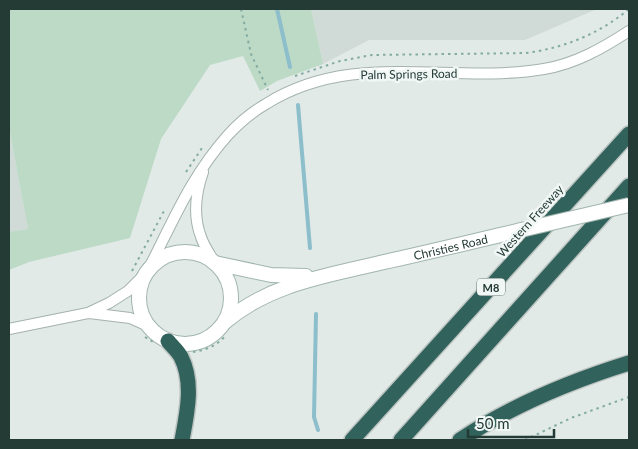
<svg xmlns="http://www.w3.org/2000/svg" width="638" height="449" font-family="Lato,sans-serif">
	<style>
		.built { fill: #d0dad6 }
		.green { fill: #bcdac6 }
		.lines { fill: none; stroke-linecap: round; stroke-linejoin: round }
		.stream { stroke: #8dbecb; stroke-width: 4 }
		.minor-casing { stroke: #a4b2ae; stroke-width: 12 }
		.secondary-casing { stroke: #a1b5af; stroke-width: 16 }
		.motorway-casing { stroke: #bdc4c2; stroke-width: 18 }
		.path { stroke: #84aba1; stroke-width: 2; stroke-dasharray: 2.5 4; stroke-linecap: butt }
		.minor { stroke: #fff; stroke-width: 10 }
		.secondary { stroke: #fff; stroke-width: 14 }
		.motorway { stroke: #31635c; stroke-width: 15 }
		.secondary-bridge-casing { stroke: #a1b5af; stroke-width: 16; stroke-linecap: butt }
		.secondary-bridge { stroke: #fff; stroke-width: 14 }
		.labels { text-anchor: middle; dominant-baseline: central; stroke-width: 5; stroke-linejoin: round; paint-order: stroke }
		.shield { fill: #f1f7f5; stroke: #61736f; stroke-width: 1 }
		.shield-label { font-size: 11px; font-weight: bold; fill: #233a35 }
		.street-label { font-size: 12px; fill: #233a35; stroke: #f1f7f5 }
	</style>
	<rect width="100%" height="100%" fill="#e1eae7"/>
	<path class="built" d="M 311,9 L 597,9 L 525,40 L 369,40 L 323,64 Z
		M 9,127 L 28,229 L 9,232 Z"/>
	<path class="green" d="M 9,9 L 311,9 L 323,64 L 277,81 L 260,91 L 243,56 L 210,65 L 161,139 L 130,238 L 29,262 L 9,270 L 9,232 L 28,229 L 9,127 Z"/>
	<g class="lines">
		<path class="stream" d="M 277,9 L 290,67
			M 298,105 L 310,248
			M 316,314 L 314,417 L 318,430"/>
		<g class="minor-casing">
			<path id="minor" d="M 203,172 C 196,192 193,216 201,237 C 204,246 209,253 214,261
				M 149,268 C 173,221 192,175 228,135 C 239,123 252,112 266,104 C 353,49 450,85 544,69 C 575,64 603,48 629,31
				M 89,313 L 130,318 L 148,326
				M 9,329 L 88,313 L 109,303 L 128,291 L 147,272"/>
		</g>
		<g class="secondary-casing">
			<g id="secondary">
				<circle cx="185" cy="298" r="46"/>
				<path d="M 215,263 L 271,275 L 306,276"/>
				<path id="s1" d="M 225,322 C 271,283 327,276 384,262 C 430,252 475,241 521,230"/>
			</g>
		</g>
		<g class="motorway-casing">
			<path id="motorway" d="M 168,341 C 172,346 178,351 181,357 C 194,382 187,414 182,440
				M 352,440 L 629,134
				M 401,440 L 629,186
				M 460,440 C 511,406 571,381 629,363"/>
		</g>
		<path class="path" d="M 241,9 L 251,54 L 268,90
			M 295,76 L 340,61 L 372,55 L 526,53 C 564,48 599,34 629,9
			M 186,172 L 204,145
			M 132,271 L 164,211
			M 145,337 L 155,343
			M 193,352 C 206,350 217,346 226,335
			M 525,440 L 571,418 L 629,397"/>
		<use href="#minor" class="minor"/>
		<use href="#secondary" class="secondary"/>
		<use href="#motorway" class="motorway"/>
		<g class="secondary-bridge-casing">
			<path id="secondary-bridge" d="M 521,230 L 629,205"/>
		</g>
		<use href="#secondary-bridge" class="secondary-bridge"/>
	</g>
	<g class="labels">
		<rect class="shield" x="477" y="278.5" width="28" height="17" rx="4"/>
		<g class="shield-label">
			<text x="491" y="287">M8</text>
		</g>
		<g class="street-label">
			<text transform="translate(409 74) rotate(-1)">Palm Springs Road</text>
			<text transform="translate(530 221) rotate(-48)">Western Freeway</text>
			<text stroke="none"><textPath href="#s1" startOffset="240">Christies Road</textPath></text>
		</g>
	</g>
	<rect width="638" height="449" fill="none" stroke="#233a35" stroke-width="20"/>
	<path d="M468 429v8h86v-8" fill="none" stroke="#233a35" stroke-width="2.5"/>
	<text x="476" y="429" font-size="15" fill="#233a35" stroke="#f1f7f5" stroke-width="4" paint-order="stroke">50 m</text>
</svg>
